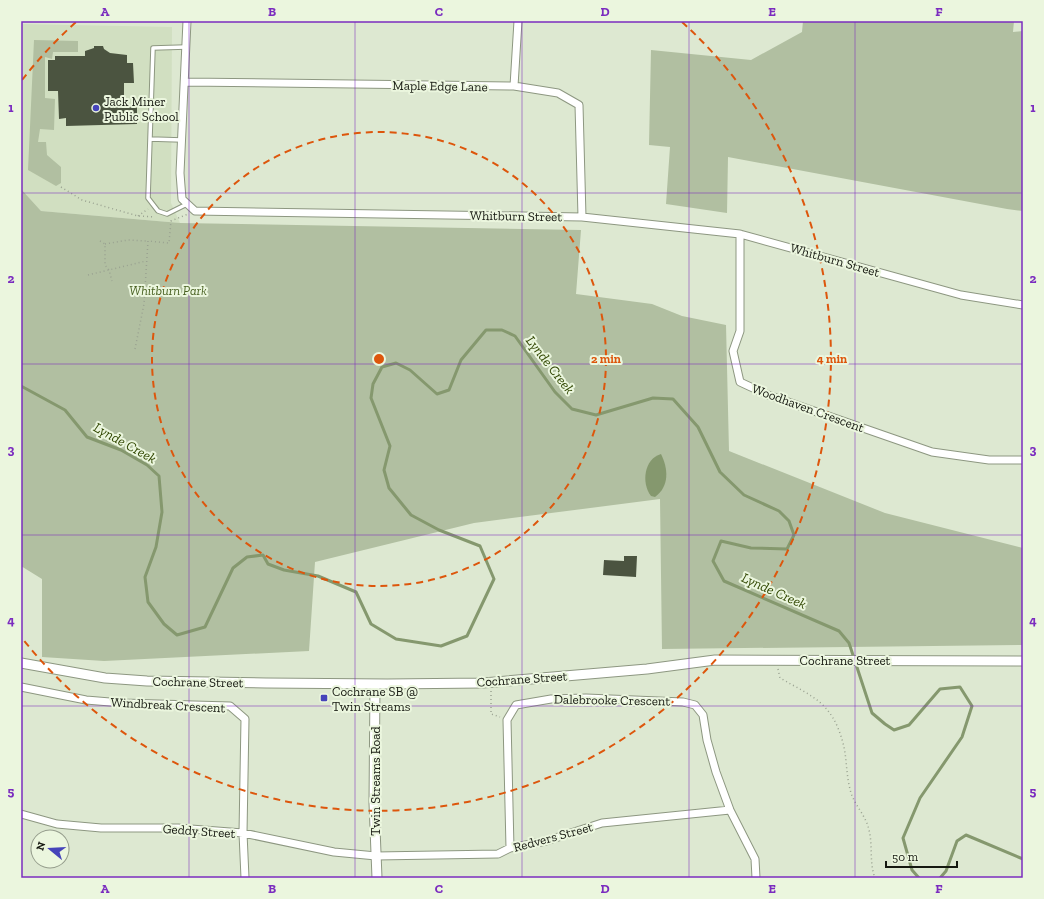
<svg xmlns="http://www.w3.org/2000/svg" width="1044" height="899" font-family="'Zilla Slab',serif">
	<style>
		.built { fill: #d1dfc1 }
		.green { fill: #b1bfa1 }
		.water { fill: #85986e }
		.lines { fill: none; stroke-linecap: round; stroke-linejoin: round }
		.stream { stroke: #85986e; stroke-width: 3 }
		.building { fill: #4b5440 }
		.service-casing { stroke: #8d9781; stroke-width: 5.5 }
		.minor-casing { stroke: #8d9781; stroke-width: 9 }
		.tertiary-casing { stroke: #8d9781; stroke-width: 11 }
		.path { stroke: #9aa291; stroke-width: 1.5; stroke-dasharray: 1 3; stroke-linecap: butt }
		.service { stroke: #fff; stroke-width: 3.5 }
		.minor { stroke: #fff; stroke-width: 7 }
		.tertiary { stroke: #fff; stroke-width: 9 }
		.grid { fill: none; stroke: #7b2cbf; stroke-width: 1; stroke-opacity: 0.55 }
		.ring { fill: none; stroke: #dd560c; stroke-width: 2; stroke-dasharray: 7 5 }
		.poi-dot { fill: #4644ba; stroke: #ebf6de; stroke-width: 1.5 }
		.labels { text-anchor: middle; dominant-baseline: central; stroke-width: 4; stroke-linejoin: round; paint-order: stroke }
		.street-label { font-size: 13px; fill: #151810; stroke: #ebf6de }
		.poi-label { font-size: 13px; fill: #151810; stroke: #ebf6de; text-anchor: start }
		.park-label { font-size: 13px; font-style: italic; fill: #486021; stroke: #ebf6de }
		.water-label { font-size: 14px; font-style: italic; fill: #314702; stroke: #ebf6de }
		.centre { fill: #dd560c; stroke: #ebf6de; stroke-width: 2 }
		.ring-label { font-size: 12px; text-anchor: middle; font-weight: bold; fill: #dd560c; stroke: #ebf6de; stroke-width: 4; stroke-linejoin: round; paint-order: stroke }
		.neatline { fill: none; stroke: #7b2cbf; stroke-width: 1.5 }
		.grid-label { font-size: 13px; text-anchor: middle; font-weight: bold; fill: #7b2cbf }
	</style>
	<rect width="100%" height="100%" fill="#dde8d1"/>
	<path class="built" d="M 21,24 L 172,27 L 171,203 L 180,223 L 41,211 L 21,189 Z"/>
	<path class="green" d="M 803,21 L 1014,21 L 1013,32 L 1023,31 L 1023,211 L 1007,209 L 728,157 L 727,213 L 666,204 L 670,147 L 649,145 L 651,50 L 751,60 L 802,32 Z
		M 34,40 L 78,41 L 78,52 L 53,52 L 52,59 L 45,57 L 45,98 L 55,99 L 54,130 L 40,129 L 38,142 L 46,142 L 47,155 L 61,167 L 61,183 L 56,186 L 28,170 Z
		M 21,189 L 41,211 L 180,223 L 581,230 L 576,294 L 652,304 L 682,316 L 726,325 L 729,451 L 885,513 L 1023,548 L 1023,645 L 662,649 L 660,499 L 474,523 L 315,562 L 309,651 L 104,661 L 42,657 L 42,579 L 21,566 Z"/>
	<path class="water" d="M 661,454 C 668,468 670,486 655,497 L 651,496 C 641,483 644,459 661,454 Z"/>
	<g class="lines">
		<path class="stream" d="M 21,386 L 65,410 L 87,437 L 121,450 L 147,465 L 159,476 L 162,512 L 156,547 L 145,577 L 148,602 L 164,624 L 177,635 L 205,627 L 233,568 L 247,557 L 263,555 L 268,564 L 284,570 L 318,576 L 356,592 L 371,624 L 396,639 L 441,646 L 467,636 L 494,579 L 480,546 L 439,530 L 411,515 L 389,488 L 384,470 L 390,446 L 371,398 L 373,384 L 382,367 L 396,363 L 410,370 L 437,394 L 449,390 L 461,360 L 486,330 L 502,330 L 515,336 L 555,392 L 572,409 L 596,415 L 653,398 L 673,399 L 698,427 L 720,472 L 744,495 L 779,511 L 789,521 L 794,535 L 787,549 L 751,548 L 721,541 L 713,561 L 724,581 L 839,631 L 849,643 L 872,713 L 885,724 L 894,730 L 909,725 L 940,689 L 960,687 L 972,706 L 962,737 L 920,798 L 903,838 L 912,870 L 919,878
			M 940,878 L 946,871 L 957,841 L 966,835 L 1023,859"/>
	</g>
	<path class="building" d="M 94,46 L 103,46 L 104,49 L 110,53 L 127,55 L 127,63 L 133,63 L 134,83 L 124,83 L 124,105 L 137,105 L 137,124 L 66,126 L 66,118 L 59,119 L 58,91 L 48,91 L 48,60 L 55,60 L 55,56 L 85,56 L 85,51 L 94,48 Z
		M 624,556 L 637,556 L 636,577 L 603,575 L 604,560 L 624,561 Z"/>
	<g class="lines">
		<g class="service-casing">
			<path id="service" d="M 186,47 L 153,48 L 148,198 L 158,211 L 167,214 L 187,204
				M 150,139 L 182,140"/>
		</g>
		<g class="minor-casing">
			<path id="minor" d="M 187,21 L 180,173 L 182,199 L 195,211 L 582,217 L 740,234 L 961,295 L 1023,305
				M 185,82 L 514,86 L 558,93 L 579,105 L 582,217
				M 514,86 L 518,21
				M 740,234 L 740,331 L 733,351 L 740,382 L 768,395 L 932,452 L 989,460 L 1023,460
				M 21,687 L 86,700 L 122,703 L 230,706 L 245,719 L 243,833 L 245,878
				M 21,814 L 57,824 L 101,828 L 178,828 L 243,833 L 334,852 L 376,856 L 498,854 L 510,848 L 546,841 L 602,823 L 730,810
				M 510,848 L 507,720 L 516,705 L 551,699 L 586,698 L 683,702 L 695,705 L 703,715 L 707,740 L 716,772 L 730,810 L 755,859 L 756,878"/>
		</g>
		<g class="tertiary-casing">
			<path id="tertiary" d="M 21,663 L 105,678 L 147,681 L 266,683 L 387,684 L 483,683 L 647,669 L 715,660 L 1023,661
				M 375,684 L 374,803 L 377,878"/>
		</g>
		<path class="path" d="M 61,187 L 82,200 L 138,216 L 155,217
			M 138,216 L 148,209
			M 100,241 L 105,244 L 105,265 L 109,270 L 112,281
			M 105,244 L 128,240 L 147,241
			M 88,275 L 146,261
			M 135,349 L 144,304 L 148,241 L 169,243 L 171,221 L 188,214
			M 778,669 L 780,678 C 813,697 832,702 843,743 C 847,758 846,774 850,789 C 853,804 866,815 869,830 C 873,846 869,862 875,878
			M 491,691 L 491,714 L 500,717"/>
		<use href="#service" class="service"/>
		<use href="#minor" class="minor"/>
		<use href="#tertiary" class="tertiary"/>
	</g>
	<path class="grid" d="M 189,21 L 189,878M 355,21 L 355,878M 522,21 L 522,878M 689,21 L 689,878M 855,21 L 855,878M 21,193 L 1023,193M 21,364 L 1023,364M 21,535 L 1023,535M 21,706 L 1023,706"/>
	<g class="ring">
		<circle cx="379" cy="359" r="227"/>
		<path d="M22 80A453 453 0 0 1 76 22M682 22A453 453 0 1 1 22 638"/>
	</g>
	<g class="poi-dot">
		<circle cx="96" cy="108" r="4"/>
		<rect x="320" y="694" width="8" height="8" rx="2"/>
	</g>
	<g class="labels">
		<g class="street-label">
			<text transform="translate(440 86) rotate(1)">Maple Edge Lane</text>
			<text transform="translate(516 216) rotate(1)">Whitburn Street</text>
			<text transform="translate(835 260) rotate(16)">Whitburn Street</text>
			<text transform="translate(808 408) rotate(20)">Woodhaven Crescent</text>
			<text x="845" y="660">Cochrane Street</text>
			<text transform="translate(522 679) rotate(-4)">Cochrane Street</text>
			<text transform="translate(198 682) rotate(1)">Cochrane Street</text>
			<text transform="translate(612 700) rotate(1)">Dalebrooke Crescent</text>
			<text transform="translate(168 705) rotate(3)">Windbreak Crescent</text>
			<text transform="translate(375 781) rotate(-90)">Twin Streams Road</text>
			<text transform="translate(199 831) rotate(4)">Geddy Street</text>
			<text transform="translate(553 837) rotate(-15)">Redvers Street</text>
		</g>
		<g class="poi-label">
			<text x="104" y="101">Jack Miner<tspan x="104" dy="15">Public School</tspan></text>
			<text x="332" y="691">Cochrane SB @<tspan x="332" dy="15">Twin Streams</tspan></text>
		</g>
		<g class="park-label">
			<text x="168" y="290">Whitburn Park</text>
		</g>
		<g class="water-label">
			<text transform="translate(550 365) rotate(52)">Lynde Creek</text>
			<text transform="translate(125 443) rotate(29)">Lynde Creek</text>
			<text transform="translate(774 591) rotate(24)">Lynde Creek</text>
		</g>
	</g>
	<circle cx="379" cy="359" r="6" class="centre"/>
	<g class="ring-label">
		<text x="606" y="363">2 min</text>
		<text x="832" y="363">4 min</text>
	</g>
	<rect width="1044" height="899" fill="none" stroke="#ebf6de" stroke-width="44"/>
	<g transform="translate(50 849) rotate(288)"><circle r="19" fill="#ebf6de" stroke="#959d8c"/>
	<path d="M0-3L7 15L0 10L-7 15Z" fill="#4644ba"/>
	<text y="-6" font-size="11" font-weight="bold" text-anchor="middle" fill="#151810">N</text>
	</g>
	<path d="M886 861v6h71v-6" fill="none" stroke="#151810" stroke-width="2"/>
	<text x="892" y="861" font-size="12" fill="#151810" stroke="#ebf6de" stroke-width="3" paint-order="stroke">50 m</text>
	<rect x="22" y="22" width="1000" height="855" class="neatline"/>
	<g class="grid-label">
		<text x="105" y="16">A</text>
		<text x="272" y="16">B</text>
		<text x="439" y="16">C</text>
		<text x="605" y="16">D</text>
		<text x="772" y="16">E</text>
		<text x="939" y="16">F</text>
		<text x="11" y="112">1</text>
		<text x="1033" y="112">1</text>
		<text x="11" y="283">2</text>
		<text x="1033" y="283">2</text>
		<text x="11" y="454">3</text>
		<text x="1033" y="454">3</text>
		<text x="11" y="625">4</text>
		<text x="1033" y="625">4</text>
		<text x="11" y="796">5</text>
		<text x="1033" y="796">5</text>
		<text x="105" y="893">A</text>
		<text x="272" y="893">B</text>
		<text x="439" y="893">C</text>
		<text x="605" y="893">D</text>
		<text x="772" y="893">E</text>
		<text x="939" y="893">F</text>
	</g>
</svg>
